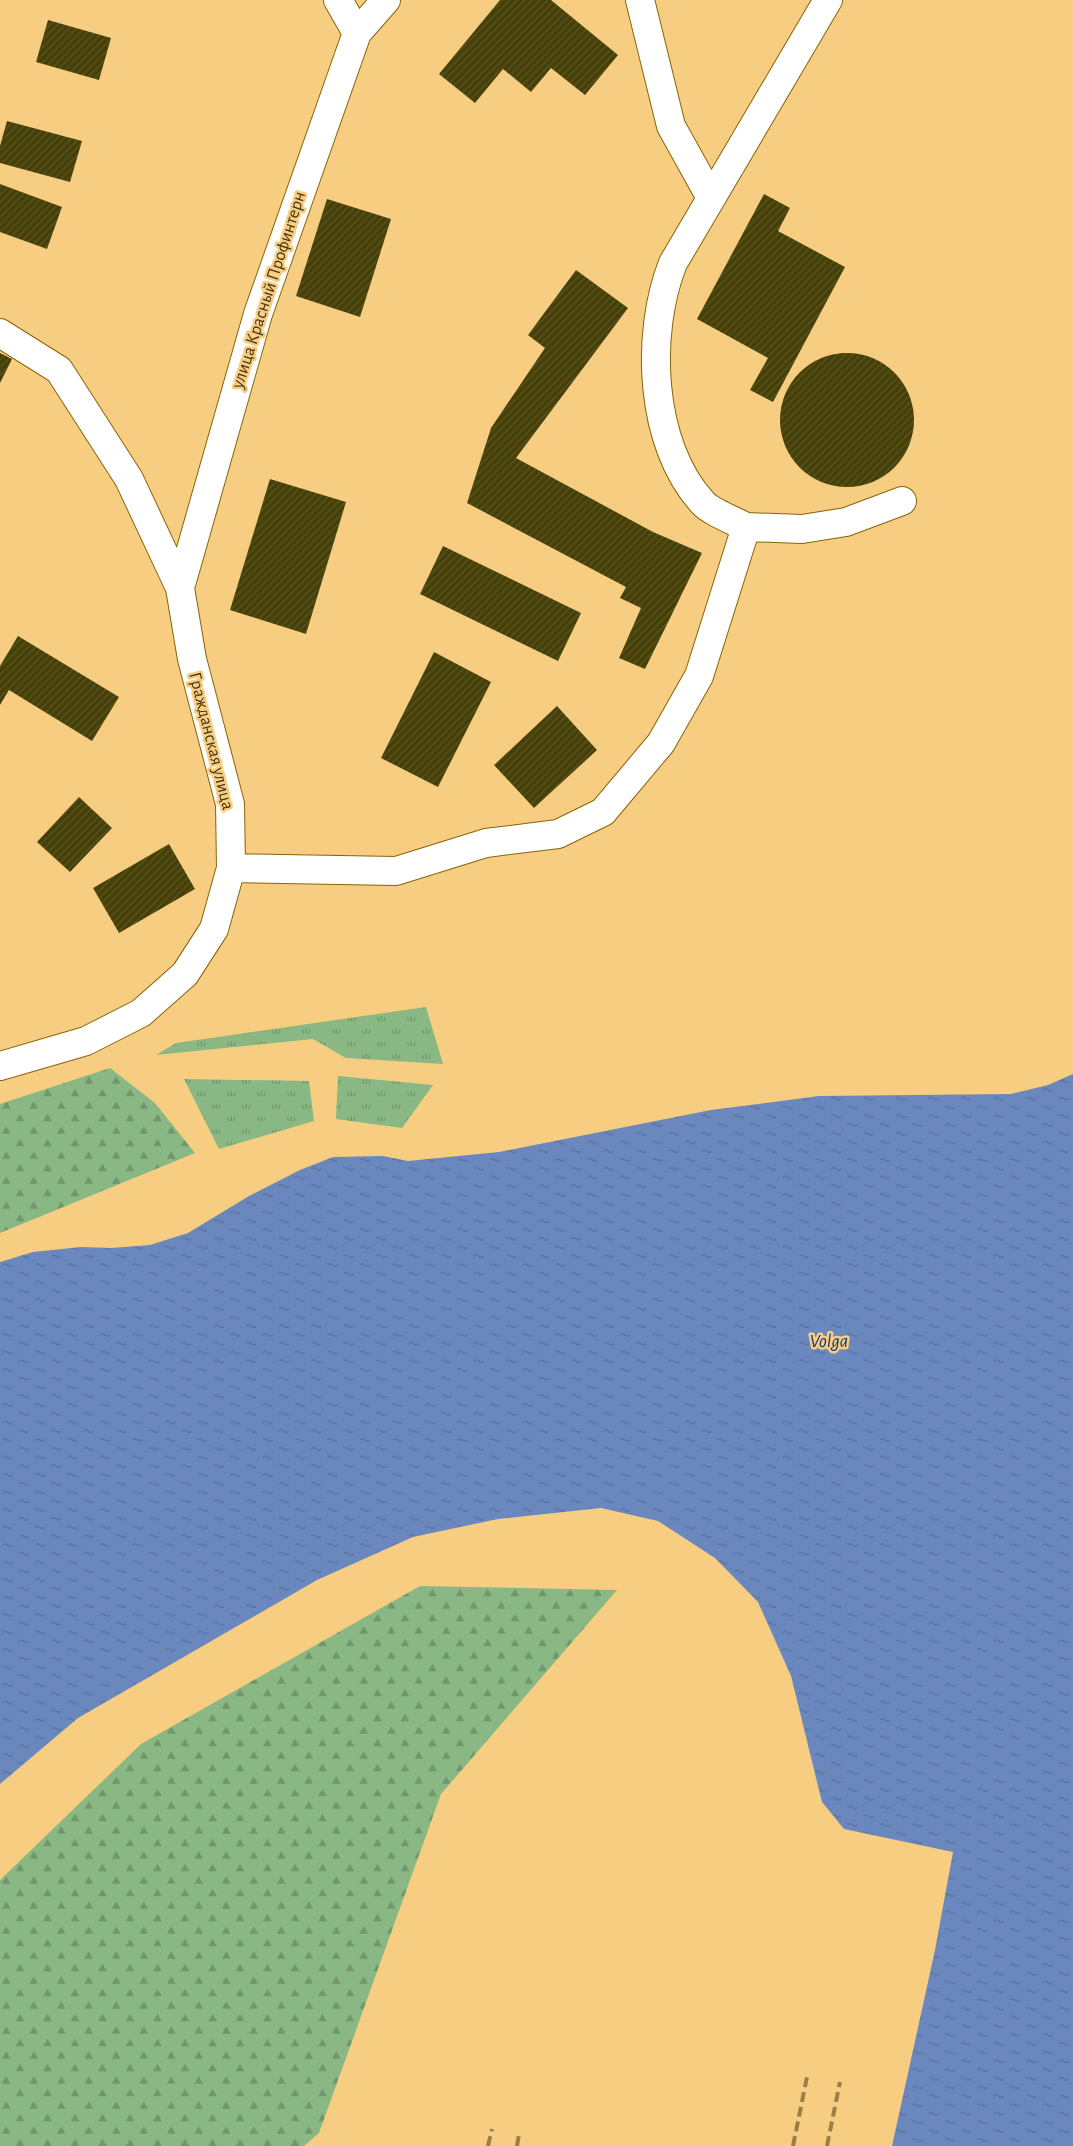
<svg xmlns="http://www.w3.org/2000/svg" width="1073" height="2146" font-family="'Alegreya Sans',sans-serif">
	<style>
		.grass { fill: url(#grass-tufts) }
		.forest { fill: url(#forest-firs) }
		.water { fill: url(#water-ripples) }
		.building { fill: url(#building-hatch) }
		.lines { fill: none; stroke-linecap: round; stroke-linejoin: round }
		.minor-casing { stroke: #886408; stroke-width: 30 }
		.minor { stroke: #fff; stroke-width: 28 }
		.rail { stroke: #9b7f49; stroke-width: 4; stroke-dasharray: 10 5; stroke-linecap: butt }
		.labels { text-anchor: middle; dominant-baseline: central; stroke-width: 5; stroke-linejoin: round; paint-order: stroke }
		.street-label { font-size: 18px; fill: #463615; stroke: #f7ce81 }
		.water-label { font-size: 19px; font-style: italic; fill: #123274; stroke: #f7ce81 }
	</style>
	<defs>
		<pattern id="grass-tufts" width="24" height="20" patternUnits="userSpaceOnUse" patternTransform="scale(1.25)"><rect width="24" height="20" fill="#89b884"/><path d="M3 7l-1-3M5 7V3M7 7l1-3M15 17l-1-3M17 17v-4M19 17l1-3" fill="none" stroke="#72966b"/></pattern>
		<pattern id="forest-firs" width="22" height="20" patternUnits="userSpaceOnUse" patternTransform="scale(1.25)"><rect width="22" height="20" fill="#89b884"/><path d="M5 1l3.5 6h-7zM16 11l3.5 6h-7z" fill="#72966b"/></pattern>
		<pattern id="water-ripples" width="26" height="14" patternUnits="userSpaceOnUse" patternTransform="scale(1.25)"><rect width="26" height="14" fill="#6a87be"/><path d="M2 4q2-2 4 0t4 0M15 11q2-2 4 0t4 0" fill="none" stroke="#596f99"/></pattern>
		<pattern id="building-hatch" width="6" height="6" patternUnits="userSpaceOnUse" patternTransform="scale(1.25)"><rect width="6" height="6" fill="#464008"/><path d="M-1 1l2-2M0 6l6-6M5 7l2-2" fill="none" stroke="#5a5423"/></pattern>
	</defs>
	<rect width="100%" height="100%" fill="#f7ce81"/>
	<path class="grass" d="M 426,1007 L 443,1064 L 346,1058 L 313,1039 L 156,1055 L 176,1043 Z
		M 338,1076 L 433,1085 L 402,1128 L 336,1119 Z
		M 184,1079 L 309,1081 L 314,1121 L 219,1149 Z"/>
	<path class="forest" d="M 110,1068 L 155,1103 L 195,1153 L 0,1233 L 0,1104 Z
		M 420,1586 L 617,1590 L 441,1794 L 319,2133 L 304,2146 L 0,2146 L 0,1880 L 141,1744 Z"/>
	<path class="water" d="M 1073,1074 L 1073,2146 L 892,2146 L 935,1950 L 953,1852 L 844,1829 L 822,1802 L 791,1676 L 758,1602 L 715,1558 L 658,1521 L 601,1508 L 498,1519 L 413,1537 L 317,1580 L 78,1718 L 0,1784 L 0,1262 L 33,1252 L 81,1247 L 111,1248 L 150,1245 L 188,1233 L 249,1196 L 300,1170 L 333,1157 L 383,1156 L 408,1161 L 499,1152 L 711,1110 L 819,1096 L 1011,1094 L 1048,1085 Z"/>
	<path class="building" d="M 500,0 L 551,0 L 618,55 L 585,95 L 551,68 L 531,92 L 503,69 L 475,103 L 439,74 Z
		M 48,20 L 111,38 L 99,80 L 36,62 Z
		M 7,121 L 82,141 L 70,182 L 0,163 L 0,146 Z
		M 0,184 L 62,207 L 47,249 L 0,232 Z
		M 764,194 L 790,208 L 778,231 L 845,267 L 773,402 L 750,390 L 768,358 L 697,319 Z
		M 327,199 L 391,219 L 360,317 L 296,296 Z
		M 576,270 L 628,308 L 516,458 L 653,532 L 702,553 L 645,669 L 619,658 L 641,608 L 620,598 L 626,587 L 467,503 L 491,428 L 545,348 L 528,335 Z
		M 0,353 L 12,359 L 0,383 Z
		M780 420a67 67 0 1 1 134 0a67 67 0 1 1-134 0Z
		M 270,479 L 346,502 L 306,634 L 230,610 Z
		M 443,546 L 581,613 L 558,661 L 420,594 Z
		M 18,636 L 119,697 L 92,741 L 9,690 L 0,705 L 0,666 Z
		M 434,652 L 491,682 L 438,787 L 381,758 Z
		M 557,706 L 597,750 L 534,808 L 494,765 Z
		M 79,797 L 112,828 L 70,872 L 37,842 Z
		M 169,844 L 195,889 L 119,933 L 93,888 Z"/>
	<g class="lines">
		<g class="minor-casing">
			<path id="minor" d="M 338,0 L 357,33
				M 640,0 L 671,126 L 711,198
				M 0,333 L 59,370 L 129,479 L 180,588 L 192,659 L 230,804 L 231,868 L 214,929 L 185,974 L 141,1013 L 86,1041 L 0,1066
				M 746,527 L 802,529 L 846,522 L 902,501
				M 180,588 L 258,314 L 357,33 L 386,0
				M 231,868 L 396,871 L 486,843 L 558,834 L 603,812 L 661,743 L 699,676 L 746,527 C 735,521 711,512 703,503 C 649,445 645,333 673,263 L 828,0"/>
		</g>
		<use href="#minor" class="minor"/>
		<path class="rail" d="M 488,2146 L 492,2129
			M 517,2146 L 519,2134
			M 793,2146 L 807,2077
			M 827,2146 L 840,2082"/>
	</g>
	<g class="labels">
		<g class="street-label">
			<text transform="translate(269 290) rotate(-72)">улица Красный Профинтерн</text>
			<text transform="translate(211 741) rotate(76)">Гражданская улица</text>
		</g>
		<g class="water-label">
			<text x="829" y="1341">Volga</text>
		</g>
	</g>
</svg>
